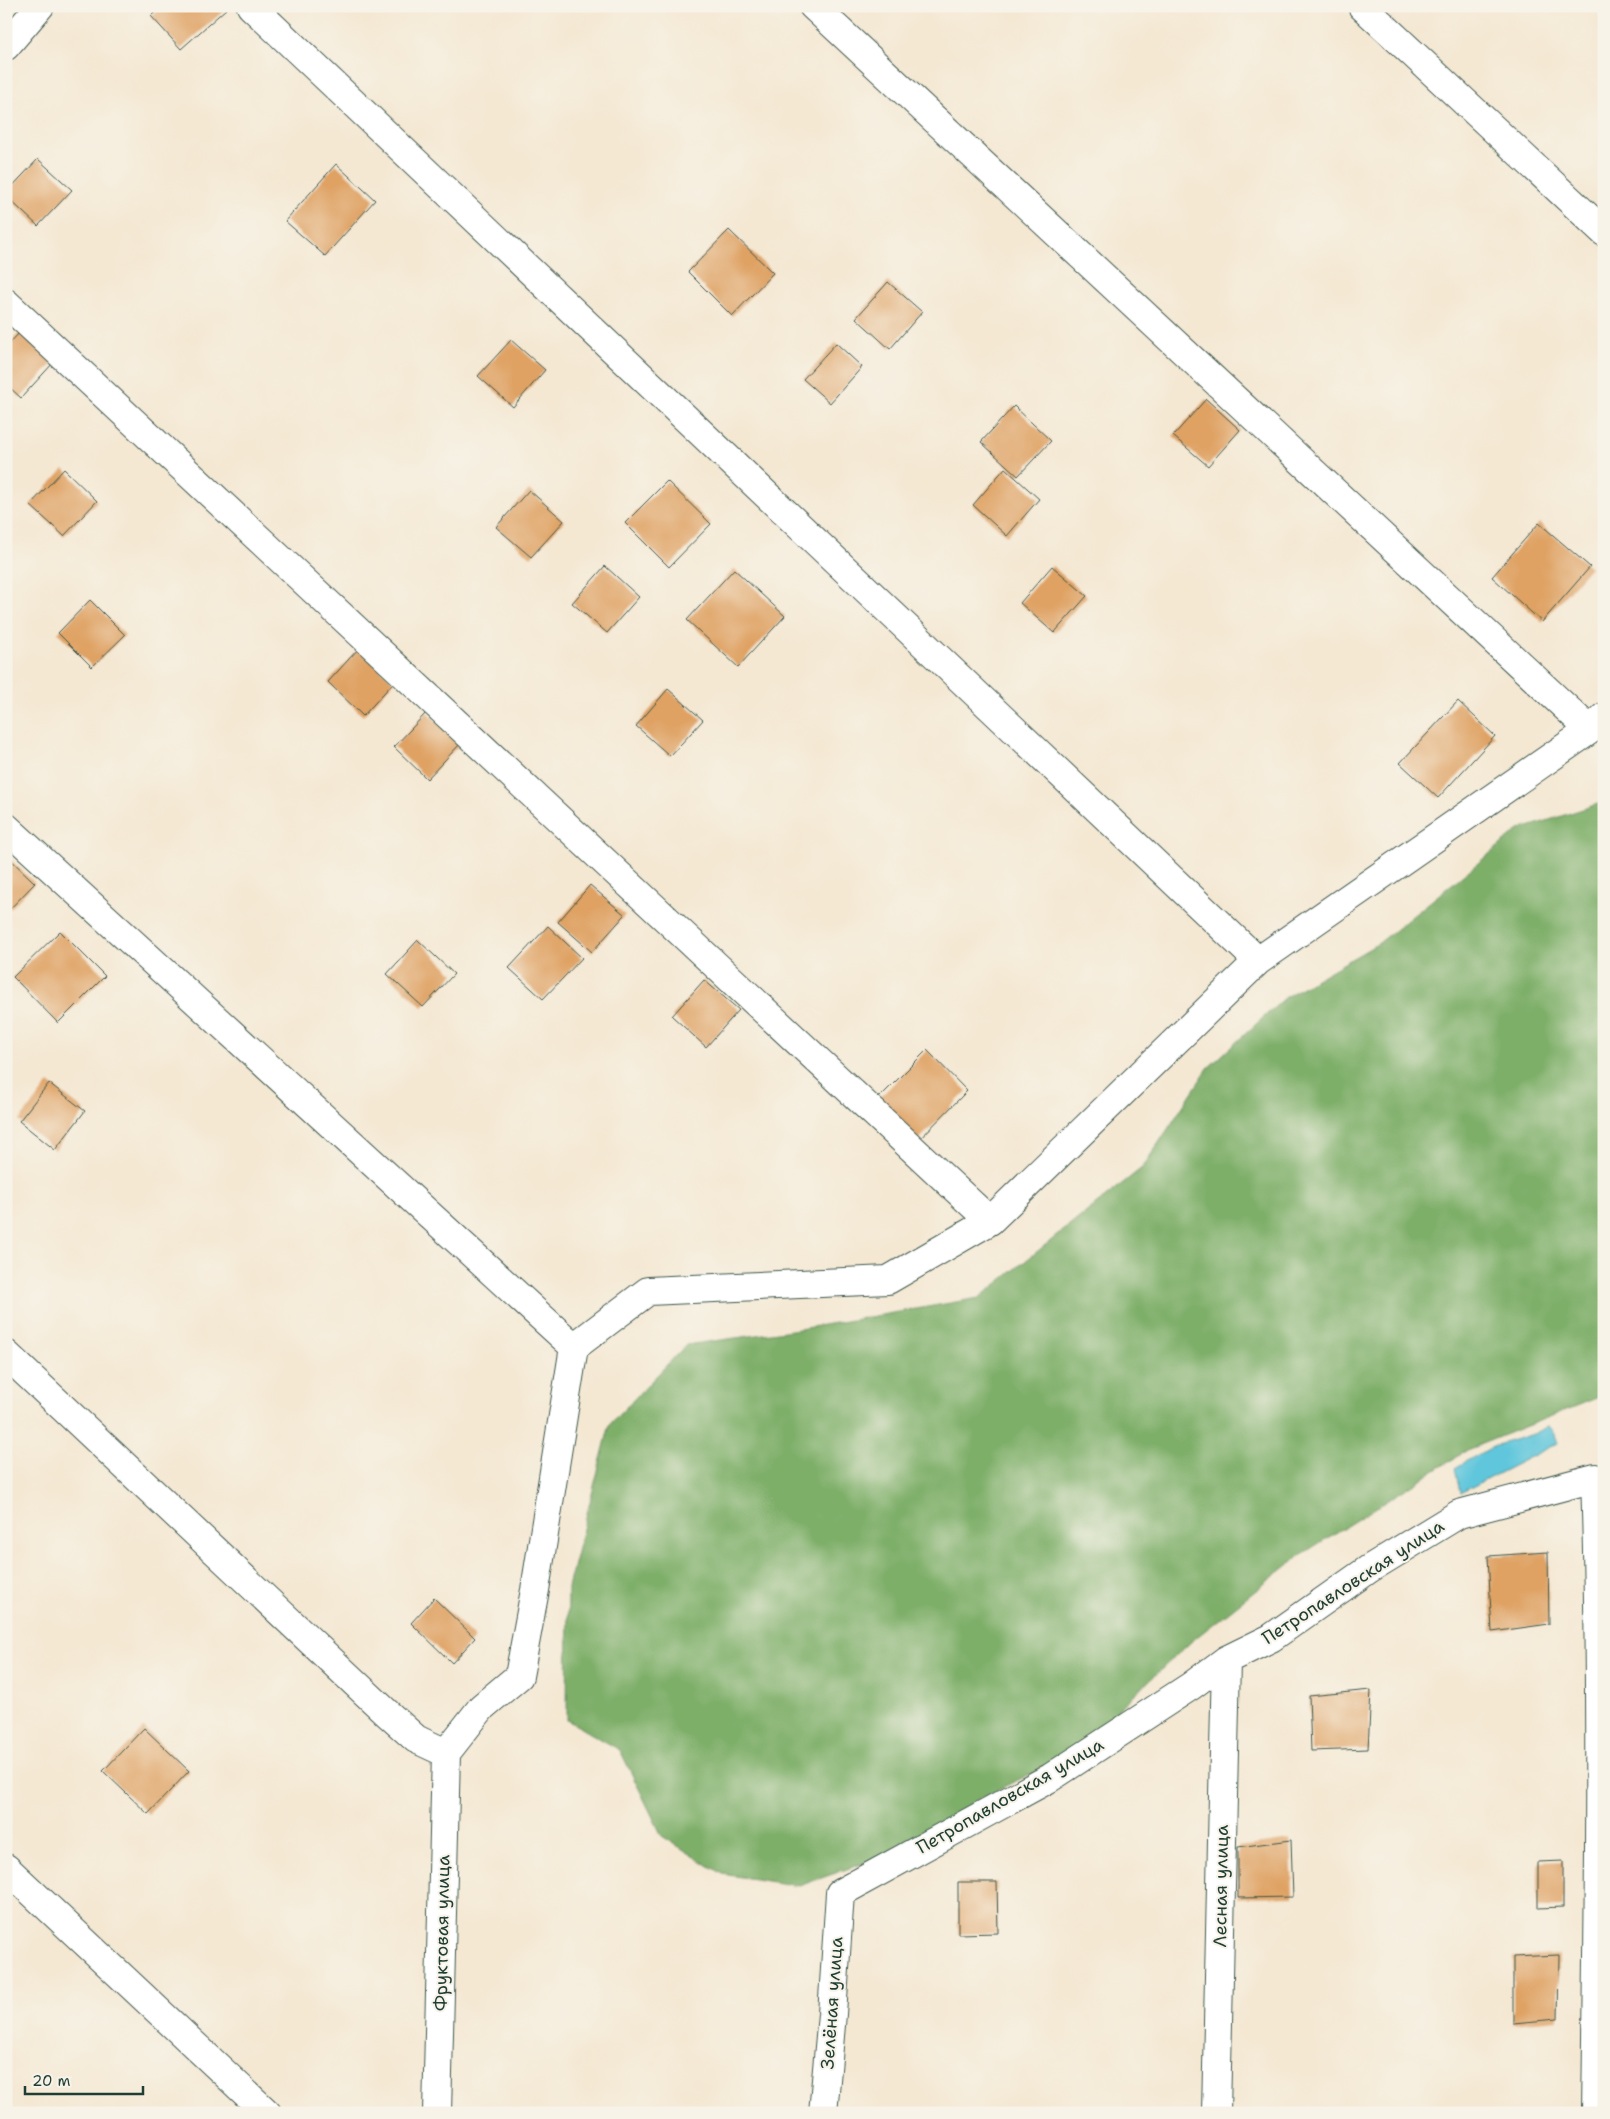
<svg xmlns="http://www.w3.org/2000/svg" width="1610" height="2119" font-family="'Shantell Sans',sans-serif">
	<style>
		.forest { fill: #7eaf69; stroke: #4e764e }
		.water { fill: #5fc6db; stroke: #3f8288 }
		.building { fill: #dfa263 }
		.lines { fill: none; stroke-linecap: round; stroke-linejoin: round }
		.minor-casing { stroke: #3f574c; stroke-width: 30 }
		.minor { stroke: #fff; stroke-width: 28 }
		.labels { text-anchor: middle; dominant-baseline: central; stroke-width: 4; stroke-linejoin: round; paint-order: stroke }
		.street-label { font-size: 18px; fill: #1f3d34; stroke: #f7f3e8 }
	</style>
	<rect width="100%" height="100%" fill="#f7f3e8"/>
	<filter id="ink" filterUnits="userSpaceOnUse"><feTurbulence type="fractalNoise" baseFrequency=".02" numOctaves="2"/><feDisplacementMap in="SourceGraphic" scale="10" xChannelSelector="R" yChannelSelector="G"/><feConvolveMatrix kernelMatrix="1 2 1 2 8 2 1 2 1" color-interpolation-filters="sRGB"/></filter>
	<filter id="wash" filterUnits="userSpaceOnUse"><feTurbulence type="fractalNoise" baseFrequency=".0096" numOctaves="4" result="noise"/><feDisplacementMap in="SourceGraphic" scale="20" xChannelSelector="R" yChannelSelector="G"/><feGaussianBlur stdDeviation="1.12" result="paint"/><feColorMatrix in="noise" values="0 0 0 0 0 0 0 0 0 0 0 0 0 0 0 0 0 1.4 0 .05"/><feComposite in="paint" operator="in"/></filter>
	<g filter="url(#wash)">
		<rect width="100%" height="100%" fill="#f4e8d3"/>
		<path class="forest" d="M 1604,802 L 1604,1395 L 1469,1449 L 1302,1554 L 1193,1640 L 1067,1757 L 984,1796 L 892,1853 L 799,1886 L 722,1874 L 662,1836 L 620,1750 L 567,1720 L 568,1587 L 610,1424 L 686,1345 L 806,1328 L 979,1298 L 1143,1167 L 1208,1068 L 1287,996 L 1379,943 L 1519,830 Z"/>
		<path class="water" d="M 1549,1426 L 1554,1432 L 1558,1443 L 1460,1493 L 1455,1468 C 1467,1461 1480,1453 1493,1447 C 1510,1439 1537,1436 1549,1426 Z"/>
		<g id="blocks">
			<path class="building" d="M 162,6 L 225,6 L 227,8 L 181,49 L 151,16 Z
				M 38,159 L 72,190 L 38,226 L 6,196 L 6,193 Z
				M 336,164 L 375,200 L 325,256 L 285,221 Z
				M 729,230 L 773,273 L 732,316 L 688,272 Z
				M 888,282 L 922,312 L 890,349 L 856,318 Z
				M 21,331 L 54,362 L 21,398 L 6,384 L 6,347 Z
				M 511,340 L 545,370 L 513,407 L 478,376 Z
				M 836,343 L 862,367 L 830,403 L 803,379 Z
				M 1206,399 L 1240,430 L 1208,466 L 1173,436 Z
				M 1014,406 L 1051,441 L 1018,476 L 981,442 Z
				M 1005,468 L 1039,499 L 1007,536 L 973,505 Z
				M 64,469 L 97,501 L 64,536 L 30,505 Z
				M 667,481 L 711,524 L 669,567 L 625,523 Z
				M 529,490 L 564,521 L 531,557 L 496,527 Z
				M 1539,523 L 1590,567 L 1542,622 L 1492,577 Z
				M 605,566 L 639,597 L 607,633 L 572,603 Z
				M 1052,566 L 1087,596 L 1054,633 L 1020,603 Z
				M 734,569 L 785,616 L 738,667 L 687,620 Z
				M 90,600 L 125,635 L 92,667 L 58,633 Z
				M 359,648 L 394,682 L 363,716 L 328,682 Z
				M 668,689 L 703,720 L 670,756 L 636,726 Z
				M 1458,701 L 1495,736 L 1438,798 L 1400,763 Z
				M 427,712 L 461,743 L 427,779 L 394,747 Z
				M 6,855 L 35,883 L 6,913 Z
				M 590,885 L 625,915 L 592,952 L 558,922 Z
				M 548,926 L 582,958 L 543,999 L 509,968 Z
				M 60,931 L 105,976 L 58,1023 L 13,977 Z
				M 418,940 L 454,974 L 423,1007 L 387,974 Z
				M 704,980 L 739,1010 L 706,1047 L 672,1016 Z
				M 927,1050 L 967,1091 L 905,1154 L 864,1113 Z
				M 49,1083 L 85,1111 L 55,1150 L 19,1121 Z
				M 1548,1552 L 1549,1624 L 1492,1632 L 1488,1556 Z
				M 434,1598 L 475,1638 L 452,1663 L 411,1623 Z
				M 1371,1690 L 1368,1749 L 1311,1751 L 1309,1696 Z
				M 144,1728 L 189,1771 L 148,1814 L 103,1771 Z
				M 1291,1840 L 1293,1897 L 1238,1898 L 1238,1847 Z
				M 1563,1861 L 1563,1907 L 1538,1908 L 1538,1862 Z
				M 958,1882 L 997,1882 L 998,1933 L 958,1934 Z
				M 1559,1955 L 1558,2019 L 1513,2023 L 1513,1957 Z"/>
		</g>
	</g>
	<g filter="url(#ink)">
		<use href="#blocks" fill-opacity="0" stroke="#3f574c" stroke-width="1"/>
		<g class="lines">
			<g class="minor-casing">
				<path id="minor" d="M 251,6 L 1258,961
					M 813,6 L 1590,730
					M 1362,6 L 1604,232
					M 6,46 L 40,6
					M 6,303 L 990,1221
					M 6,827 L 574,1347
					M 6,1354 L 387,1713 L 416,1739 L 446,1753 L 482,1707 L 519,1676 L 535,1590 L 574,1347 L 648,1291 L 888,1280 L 990,1221 L 1258,961 L 1590,730 L 1604,717
					M 6,1868 L 267,2113
					M 437,2113 L 446,1753
					M 823,2113 L 832,2014 L 840,1893 L 1050,1778 L 1191,1686 L 1226,1660 L 1271,1638 L 1369,1569 L 1459,1514 L 1595,1478 C 1602,1690 1599,1901 1596,2113
					M 1216,2113 L 1226,1660"/>
			</g>
			<use href="#minor" class="minor"/>
		</g>
	</g>
	<g class="labels">
		<g class="street-label">
			<text transform="translate(1353 1582) rotate(-33)">Петропавловская улица</text>
			<text transform="translate(1010 1796) rotate(-30)">Петропавловская улица</text>
			<text transform="translate(1221 1886) rotate(-89)">Лесная улица</text>
			<text transform="translate(442 1933) rotate(-89)">Фруктовая улица</text>
			<text transform="translate(832 2003) rotate(-86)">Зелёная улица</text>
		</g>
	</g>
	<rect width="1610" height="2119" fill="none" stroke="#f7f3e8" stroke-width="25"/>
	<path d="M25 2086v8h118v-8" fill="none" stroke="#1f3d34" stroke-width="2.5"/>
	<text x="32" y="2086" font-size="15" fill="#1f3d34" stroke="#f7f3e8" stroke-width="4" paint-order="stroke">20 m</text>
</svg>
